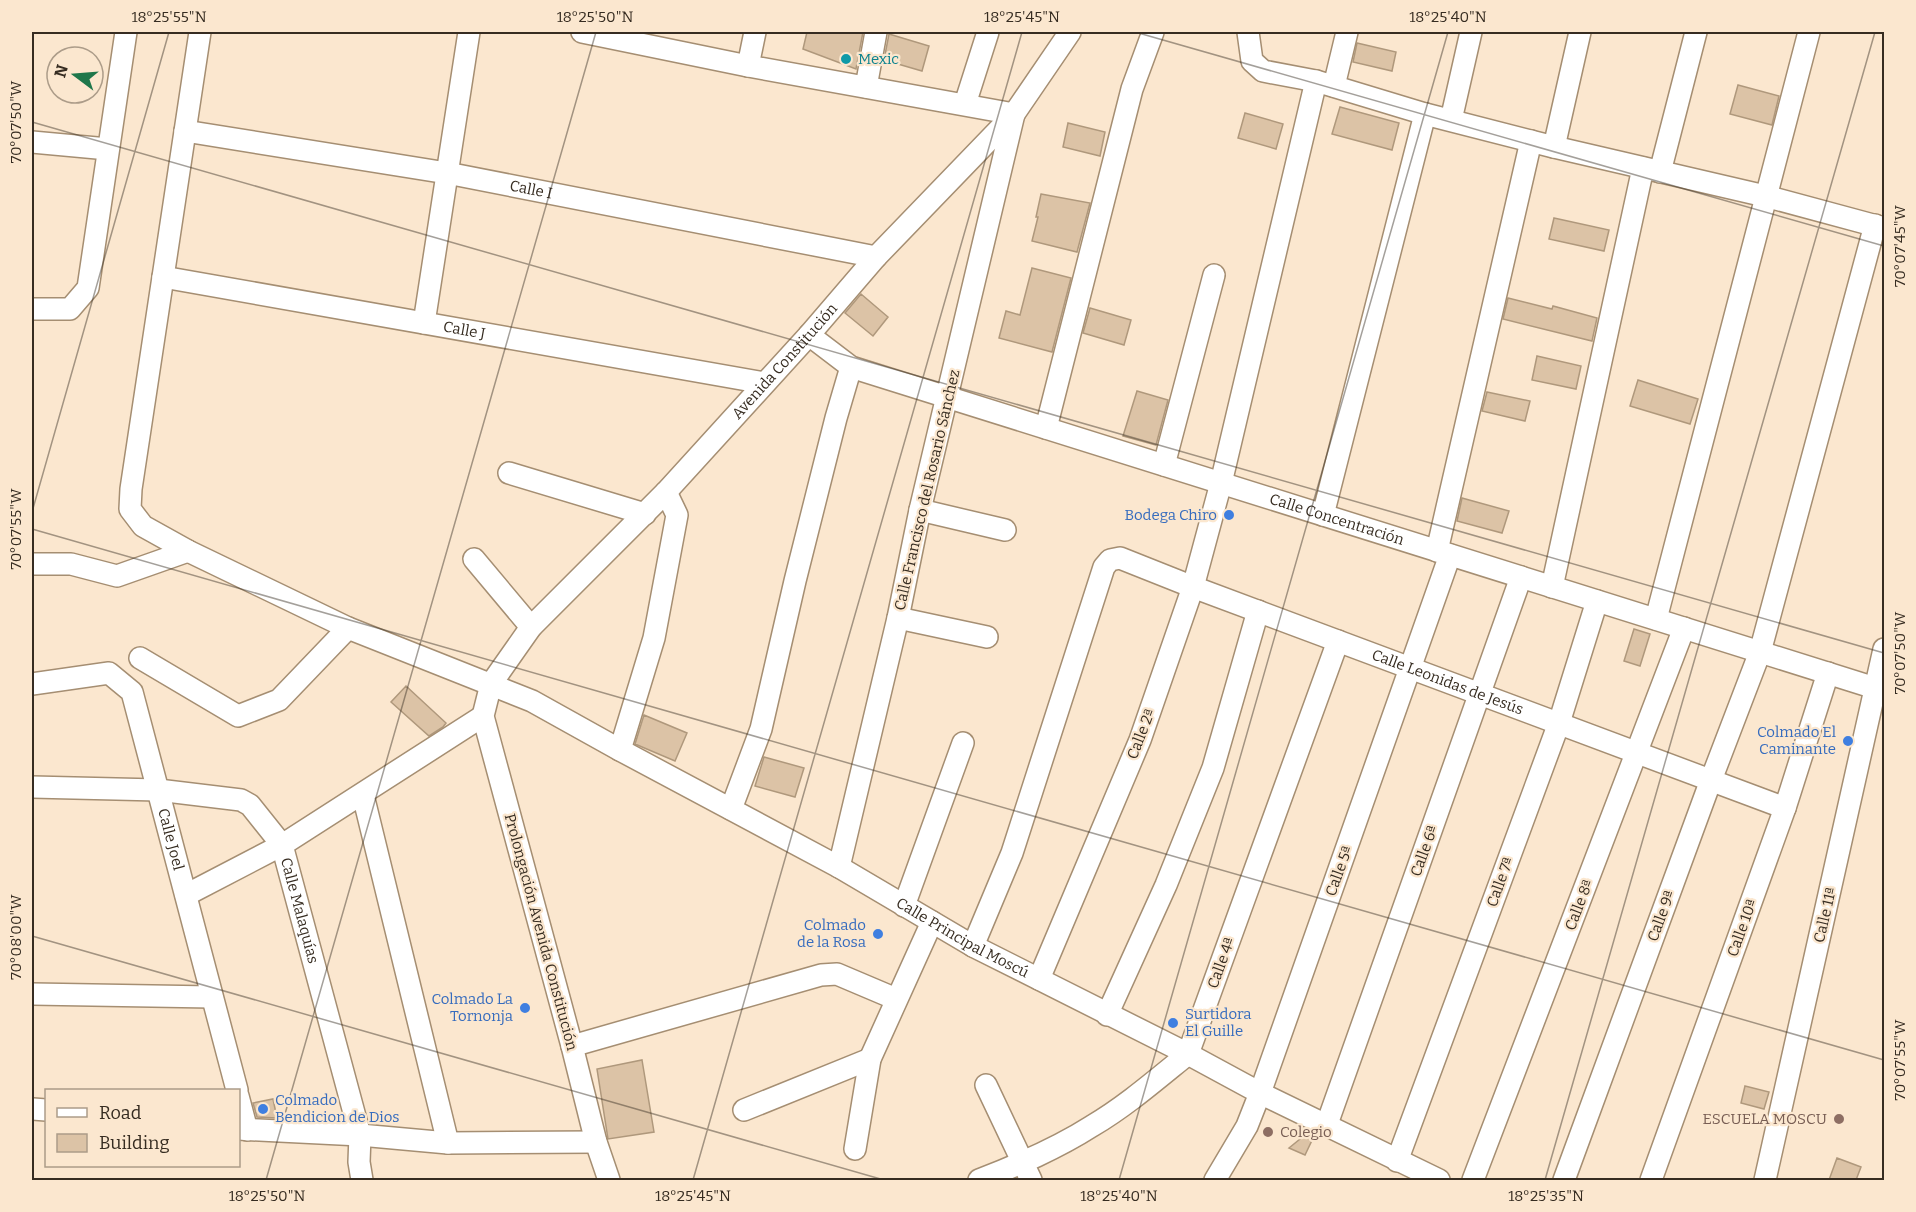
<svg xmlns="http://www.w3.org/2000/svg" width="1916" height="1212" font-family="Bitter,serif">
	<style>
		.building { fill: #dcc3a6; stroke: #af987c; stroke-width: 1.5 }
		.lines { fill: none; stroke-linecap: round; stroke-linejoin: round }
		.minor-casing { stroke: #a58e72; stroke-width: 24 }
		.minor { stroke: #fff; stroke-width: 21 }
		.ticks { fill: none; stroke: #362c21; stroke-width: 1.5; stroke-opacity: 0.45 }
		.culture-dot { fill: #0f9aa8; stroke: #fbe7cf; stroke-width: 2 }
		.shop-dot { fill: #3f7fe0; stroke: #fbe7cf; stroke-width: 2 }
		.education-dot { fill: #8d6e63; stroke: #fbe7cf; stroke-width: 2 }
		.labels { text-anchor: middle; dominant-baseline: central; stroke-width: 4.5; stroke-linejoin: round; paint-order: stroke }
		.culture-label { font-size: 15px; fill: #0d838f; stroke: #fbe7cf; text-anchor: start }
		.street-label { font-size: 15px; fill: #362c21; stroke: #fbe7cf }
		.shop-label { font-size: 15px; fill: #366cbe; stroke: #fbe7cf; text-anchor: end }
		.education-label { font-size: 15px; fill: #785e54; stroke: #fbe7cf; text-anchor: end }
		.neatline { fill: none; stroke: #362c21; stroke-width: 2 }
		.ticks-label { font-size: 15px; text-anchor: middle; fill: #362c21 }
	</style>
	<rect width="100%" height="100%" fill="#fbe7cf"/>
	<path class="building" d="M 807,32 L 863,32 L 856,69 L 803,49 Z
		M 889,34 L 929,46 L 922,71 L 884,60 Z
		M 1357,43 L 1396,52 L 1392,71 L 1353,62 Z
		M 1738,85 L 1779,96 L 1772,125 L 1730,114 Z
		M 1340,107 L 1399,123 L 1392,150 L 1332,134 Z
		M 1245,113 L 1283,124 L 1276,149 L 1238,138 Z
		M 1068,123 L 1105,132 L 1100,156 L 1063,147 Z
		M 1041,194 L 1090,203 L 1077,252 L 1032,241 L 1038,217 L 1036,217 Z
		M 1554,218 L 1609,230 L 1604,251 L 1549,239 Z
		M 1032,268 L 1071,278 L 1052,352 L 999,338 L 1006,311 L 1020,315 Z
		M 861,294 L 888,317 L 873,336 L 845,313 Z
		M 1508,298 L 1552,309 L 1553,306 L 1597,318 L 1592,341 L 1503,319 Z
		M 1090,308 L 1131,320 L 1124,345 L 1083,333 Z
		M 1537,356 L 1581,366 L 1576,389 L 1532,380 Z
		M 1638,380 L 1698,399 L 1690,424 L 1630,406 Z
		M 1137,391 L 1168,400 L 1156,445 L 1123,436 Z
		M 1487,392 L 1530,401 L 1525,421 L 1482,411 Z
		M 1462,498 L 1509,511 L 1502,533 L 1457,521 Z
		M 1634,629 L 1650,634 L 1640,666 L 1624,661 Z
		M 406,686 L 446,723 L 443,727 L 429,736 L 391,702 Z
		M 644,715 L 687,733 L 675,761 L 635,744 Z
		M 764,757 L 804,768 L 795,797 L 755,786 Z
		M 642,1060 L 654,1132 L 608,1139 L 597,1069 Z
		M 1745,1086 L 1769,1092 L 1764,1109 L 1741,1103 Z
		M 273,1099 L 277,1118 L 257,1117 L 253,1103 Z
		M 1310,1131 L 1315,1134 L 1305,1155 L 1289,1148 Z
		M 1837,1158 L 1861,1167 L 1856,1180 L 1829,1180 Z"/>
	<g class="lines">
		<g class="minor-casing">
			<g id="minor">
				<path id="s1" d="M 200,32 L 131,489 L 130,509 L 143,526 L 188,551 L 348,628 L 532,701 L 620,750 L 839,867 L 973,946 L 1188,1054 L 1260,1093 L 1439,1180"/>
				<path d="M 582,32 L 748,66 L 1014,114 L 920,510 L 898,618 L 839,867"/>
				<path d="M 1248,32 L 1252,61 L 1263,71 L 1316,81 L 1425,114 L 1554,147 L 1765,196 L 1884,228"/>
				<path d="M 748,66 L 755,32"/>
				<path d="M 1334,86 L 1347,32"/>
				<path d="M 866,87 L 876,32"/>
				<path d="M 965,104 L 988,32"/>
				<path d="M 1451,120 L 1471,32"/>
				<path id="s2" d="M 185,131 L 447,173 L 876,257"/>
				<path d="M 32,142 L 108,149"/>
				<path d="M 1554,147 L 1580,32"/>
				<path d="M 1660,172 L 1696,32"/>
				<path id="s3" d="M 163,277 L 764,383"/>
				<path d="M 32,309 L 70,309 L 88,288 L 126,32"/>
				<path d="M 424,323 L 469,32"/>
				<path id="s4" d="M 809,335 L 851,367 L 1875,688"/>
				<path d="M 1046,428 L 1132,89 L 1153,32"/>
				<path d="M 1164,465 L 1214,275"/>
				<path d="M 509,473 L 645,514"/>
				<path d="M 920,510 L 1005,530"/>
				<path d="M 1323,515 L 1425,114"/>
				<path d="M 1437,551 L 1531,141"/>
				<path d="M 474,559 L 531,627"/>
				<path d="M 32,564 L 71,564 L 117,576 L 188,551"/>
				<path d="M 1552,587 L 1643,168"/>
				<path d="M 898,618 L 987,637"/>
				<path d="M 1656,619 L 1809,32"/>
				<path d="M 140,658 L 238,716 L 279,700 L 348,628"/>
				<path id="s5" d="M 32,684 L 109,673 L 132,692 L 237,1090"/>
				<path d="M 620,750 L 654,638 L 677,515 L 666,492"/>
				<path id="s6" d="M 32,787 L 158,790 L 241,800 L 250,805 L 282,845 L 360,1135 L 359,1162 L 362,1180"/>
				<path d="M 363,795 L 448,1143"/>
				<path d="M 731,809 L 761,729 L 795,581 L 836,418 L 851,367"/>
				<path d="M 186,895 L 282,845 L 483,716"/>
				<path d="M 904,906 L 963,743"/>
				<path id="s7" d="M 973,946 L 1012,853 L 1104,567 L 1110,560 L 1120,558 L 1193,587 L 1785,808"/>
				<path d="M 1039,979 L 1140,740 L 1193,587 L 1221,483 L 1316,81"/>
				<path d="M 32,994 L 212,997"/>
				<path d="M 1107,1015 L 1166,885 L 1213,768 L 1258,611"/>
				<path d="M 572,1046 L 821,975 L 837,974 L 896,999"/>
				<path d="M 986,1085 L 1031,1180"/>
				<path d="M 238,1096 L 247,1130"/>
				<path d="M 33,1109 L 46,1110"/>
				<path d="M 744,1110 L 870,1059"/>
				<path d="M 1327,1124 L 1521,577"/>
				<path d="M 238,1129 L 360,1135 L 448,1143 L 596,1142"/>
				<path d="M 855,1149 L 870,1059 L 932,922"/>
				<path d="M 1397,1161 L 1559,723 L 1597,601"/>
				<path id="s8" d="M 609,1180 L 596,1142 L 572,1046 L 483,716 L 491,684 L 531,627 L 666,492 L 809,335 L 876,257 L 1014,114 L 1070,32"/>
				<path d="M 979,1180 C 1018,1165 1056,1149 1092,1126 C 1126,1106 1157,1079 1188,1054 L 1338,641"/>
				<path d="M 1215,1180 L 1247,1126 L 1260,1093 L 1450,555"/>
				<path d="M 1473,1180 L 1684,628"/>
				<path d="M 1564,1180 L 1711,780 L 1760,652 L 1875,225"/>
				<path d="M 1651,1180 L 1785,808 L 1828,673"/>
				<path d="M 1765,1180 L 1884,649"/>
			</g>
		</g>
		<use href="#minor" class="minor"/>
	</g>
	<path class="ticks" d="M 1135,32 L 1884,246M 32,122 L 1884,653M 32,512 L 169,32M 32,529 L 1884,1060M 32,936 L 884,1180M 266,1180 L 596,32M 693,1180 L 1022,32M 1119,1180 L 1448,32M 1545,1180 L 1875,32"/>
	<circle class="culture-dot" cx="846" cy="59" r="6"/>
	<g class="shop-dot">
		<circle cx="1229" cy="515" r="6"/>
		<circle cx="1848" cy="741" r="6"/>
		<circle cx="878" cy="934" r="6"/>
		<circle cx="525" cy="1008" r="6"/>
		<circle cx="1173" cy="1023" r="6"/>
		<circle cx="263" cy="1109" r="6"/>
	</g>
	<g class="education-dot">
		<circle cx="1839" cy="1119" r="6"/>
		<circle cx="1268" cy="1132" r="6"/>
	</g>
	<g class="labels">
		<g class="culture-label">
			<text x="858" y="59">Mexic</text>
		</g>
		<g class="street-label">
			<text stroke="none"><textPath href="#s2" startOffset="351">Calle I</textPath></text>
			<text stroke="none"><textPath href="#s3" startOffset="306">Calle J</textPath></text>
			<text stroke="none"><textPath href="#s8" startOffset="951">Avenida Constitución</textPath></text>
			<text transform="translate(927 490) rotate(-77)">Calle Francisco del Rosario Sánchez</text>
			<text stroke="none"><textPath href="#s4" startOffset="562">Calle Concentración</textPath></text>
			<text stroke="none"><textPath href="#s7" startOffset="771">Calle Leonidas de Jesús</textPath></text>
			<text transform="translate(1141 734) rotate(-69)">Calle 2ª</text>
			<text stroke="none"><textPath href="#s5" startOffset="260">Calle Joel</textPath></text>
			<text transform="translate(1424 851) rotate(-70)">Calle 6ª</text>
			<text transform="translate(1339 871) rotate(-70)">Calle 5ª</text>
			<text transform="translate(1500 882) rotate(-70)">Calle 7ª</text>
			<text transform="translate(1579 905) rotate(-69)">Calle 8ª</text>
			<text stroke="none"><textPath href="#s6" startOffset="339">Calle Malaquías</textPath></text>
			<text transform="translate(1825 915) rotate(-77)">Calle 11ª</text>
			<text transform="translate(1661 916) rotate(-70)">Calle 9ª</text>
			<text transform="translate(1742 928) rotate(-70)">Calle 10ª</text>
			<text transform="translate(541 932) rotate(75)">Prolongación Avenida Constitución</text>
			<text stroke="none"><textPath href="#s1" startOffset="1422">Calle Principal Moscú</textPath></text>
			<text transform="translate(1221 963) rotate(-70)">Calle 4ª</text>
		</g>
		<g class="shop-label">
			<text x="1217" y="515">Bodega Chiro</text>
			<text x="1836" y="732">Colmado El<tspan x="1836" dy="17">Caminante</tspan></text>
			<text x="866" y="925">Colmado<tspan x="866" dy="17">de la Rosa</tspan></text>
			<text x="513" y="999">Colmado La<tspan x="513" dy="17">Tornonja</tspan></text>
			<text x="1185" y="1014" text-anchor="start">Surtidora<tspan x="1185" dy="17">El Guille</tspan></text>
			<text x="275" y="1100" text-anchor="start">Colmado<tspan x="275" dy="17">Bendicion de Dios</tspan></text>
		</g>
		<g class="education-label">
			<text x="1827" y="1119">ESCUELA MOSCU</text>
			<text x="1280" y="1132" text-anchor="start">Colegio</text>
		</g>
	</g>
	<rect width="1916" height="1212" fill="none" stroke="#fbe7cf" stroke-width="66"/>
	<rect x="45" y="1089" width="195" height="78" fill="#fbe7cf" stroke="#ac9c89" stroke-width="1.5"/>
	<rect x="57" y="1108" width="30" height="9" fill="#ffffff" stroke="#ac9c89" stroke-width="1.5"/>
	<text x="99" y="1119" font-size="18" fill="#362c21">Road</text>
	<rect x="57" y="1134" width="30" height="18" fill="#dcc3a6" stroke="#ac9c89" stroke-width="1.5"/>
	<text x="99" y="1149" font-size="18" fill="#362c21">Building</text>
	<g transform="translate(75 75) rotate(286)"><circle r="28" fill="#fbe7cf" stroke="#ac9c89" stroke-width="1.5"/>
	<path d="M0-4.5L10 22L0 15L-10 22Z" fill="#1f774b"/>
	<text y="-9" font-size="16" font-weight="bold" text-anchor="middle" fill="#362c21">N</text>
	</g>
	<rect x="33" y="33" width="1850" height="1146" class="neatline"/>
	<g class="ticks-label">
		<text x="169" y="22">18°25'55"N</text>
		<text x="595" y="22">18°25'50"N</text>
		<text x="1022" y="22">18°25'45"N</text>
		<text x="1448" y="22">18°25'40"N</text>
		<text transform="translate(16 122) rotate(-90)" y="5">70°07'50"W</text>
		<text transform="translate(1900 246) rotate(-90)" y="5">70°07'45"W</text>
		<text transform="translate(16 529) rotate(-90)" y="5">70°07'55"W</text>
		<text transform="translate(1900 653) rotate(-90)" y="5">70°07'50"W</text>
		<text transform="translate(16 937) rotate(-90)" y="5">70°08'00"W</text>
		<text transform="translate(1900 1060) rotate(-90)" y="5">70°07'55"W</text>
		<text x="267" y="1201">18°25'50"N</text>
		<text x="693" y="1201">18°25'45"N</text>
		<text x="1119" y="1201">18°25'40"N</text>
		<text x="1546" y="1201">18°25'35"N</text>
	</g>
</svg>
